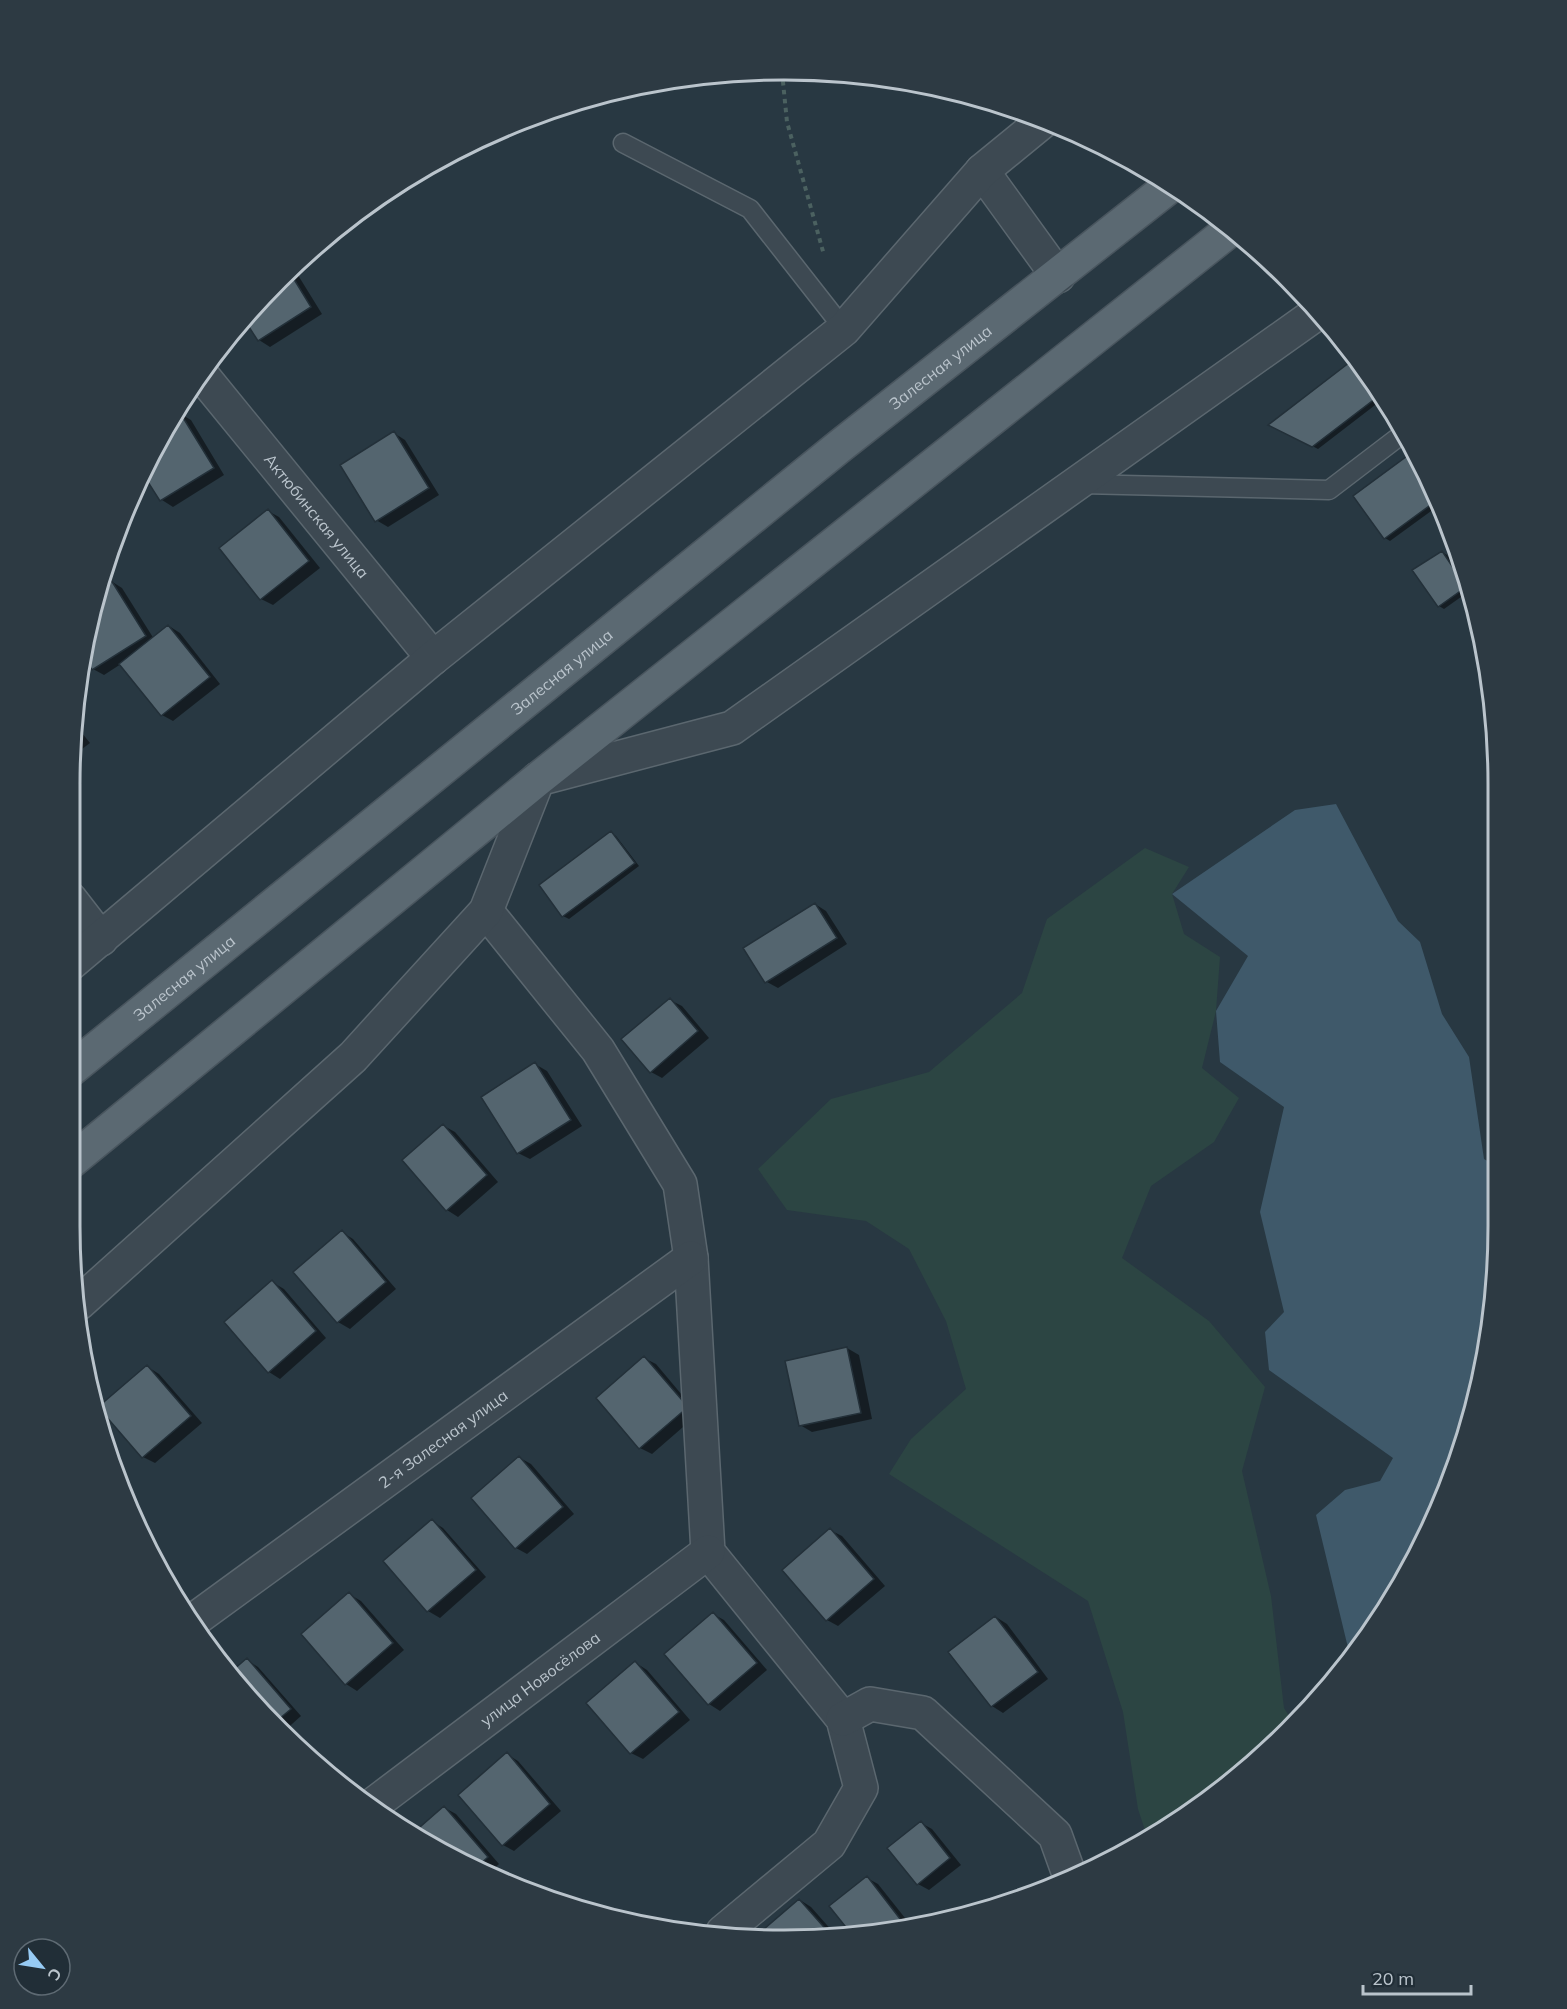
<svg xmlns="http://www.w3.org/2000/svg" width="1567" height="2009" font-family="Mulish,sans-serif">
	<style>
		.green { fill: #2c4543 }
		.water { fill: #3f596a }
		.shadow { fill: #0007 }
		.building { fill: #54656f; stroke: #233039; stroke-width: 1.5 }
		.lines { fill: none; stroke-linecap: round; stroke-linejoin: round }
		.service-casing { stroke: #5b676f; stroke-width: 21 }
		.minor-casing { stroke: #5b676f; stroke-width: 36 }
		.primary-casing { stroke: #49555e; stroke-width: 36 }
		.path { stroke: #4b6160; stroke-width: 4; stroke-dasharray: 4.5 4.5; stroke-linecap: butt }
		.service { stroke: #3d4952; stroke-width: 18 }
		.minor { stroke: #3d4952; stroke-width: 33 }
		.primary { stroke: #5b6972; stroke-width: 33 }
		.labels { text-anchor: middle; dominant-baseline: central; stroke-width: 4.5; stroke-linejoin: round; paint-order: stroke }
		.street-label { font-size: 16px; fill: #bac4cc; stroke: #212e37 }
		.rim { fill: none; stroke: #bac4cc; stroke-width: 3 }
	</style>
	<rect width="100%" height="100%" fill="#283842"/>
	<path class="green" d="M 1145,848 L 1189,867 L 1172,894 L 1184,934 L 1220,957 L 1216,1011 L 1202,1068 L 1239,1098 L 1214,1142 L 1151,1186 L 1122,1258 L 1209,1321 L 1265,1387 L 1242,1471 L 1271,1596 L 1284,1708 L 1294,1724 L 1288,1731 L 1148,1839 L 1138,1809 L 1123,1712 L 1088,1601 L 889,1474 L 911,1439 L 966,1389 L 946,1321 L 909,1249 L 866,1221 L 787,1210 L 758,1169 L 831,1099 L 929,1072 L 1022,993 L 1047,919 Z"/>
	<path class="water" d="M 1336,804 L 1398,921 L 1420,942 L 1442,1014 L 1469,1057 L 1484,1159 L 1498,1167 L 1498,1226 L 1484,1365 L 1444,1499 L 1377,1623 L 1350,1656 L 1316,1515 L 1345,1490 L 1380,1481 L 1393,1458 L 1269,1370 L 1265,1332 L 1284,1312 L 1260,1212 L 1284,1107 L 1220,1062 L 1216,1011 L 1248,956 L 1172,894 L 1295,810 Z"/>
	<path class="shadow" d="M 293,267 L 322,314 L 270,347 L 259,340 L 245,318 Z
		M 1355,361 L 1383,399 L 1318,449 L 1271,425 Z
		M 179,413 L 191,420 L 224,475 L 173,507 L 162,500 L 142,469 L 175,416 Z
		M 394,433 L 405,440 L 439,495 L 388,527 L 376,520 Z
		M 1414,453 L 1438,506 L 1390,541 L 1385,538 Z
		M 268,511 L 279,517 L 320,568 L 273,605 L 261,599 Z
		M 1442,552 L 1447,555 L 1466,583 L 1468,592 L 1444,609 L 1439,606 Z
		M 111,581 L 122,588 L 154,639 L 169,626 L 180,633 L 220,684 L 173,721 L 162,715 L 121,664 L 104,675 L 93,669 L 86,658 L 100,588 Z
		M 73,722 L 90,743 L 70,758 L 71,737 Z
		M 611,833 L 616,836 L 639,866 L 569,919 L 563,916 Z
		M 815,904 L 826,911 L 847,944 L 778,988 L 767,982 Z
		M 670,1000 L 682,1006 L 709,1038 L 662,1078 L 651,1072 Z
		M 535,1064 L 547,1071 L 582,1126 L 530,1159 L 518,1153 Z
		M 444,1126 L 455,1132 L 498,1182 L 458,1217 L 447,1210 Z
		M 342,1232 L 353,1239 L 396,1289 L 350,1329 L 338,1322 L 295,1272 Z
		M 272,1282 L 284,1289 L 326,1338 L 280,1379 L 269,1372 Z
		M 847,1348 L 859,1355 L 872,1419 L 812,1432 L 800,1425 Z
		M 644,1358 L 656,1364 L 698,1414 L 652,1454 L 640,1448 Z
		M 148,1367 L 159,1374 L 202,1423 L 155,1463 L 143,1457 Z
		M 520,1458 L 531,1464 L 574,1514 L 527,1554 L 516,1548 Z
		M 432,1521 L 443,1528 L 486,1577 L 440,1618 L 428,1611 L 385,1561 Z
		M 830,1530 L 842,1536 L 885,1586 L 838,1626 L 827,1620 Z
		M 349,1594 L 361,1601 L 404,1650 L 357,1691 L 346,1684 Z
		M 713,1614 L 724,1620 L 767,1670 L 720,1711 L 709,1704 Z
		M 996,1617 L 1007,1624 L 1048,1679 L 1003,1713 L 992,1706 L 950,1652 Z
		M 247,1660 L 258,1667 L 301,1716 L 282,1733 L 233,1672 Z
		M 636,1663 L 647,1670 L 690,1720 L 643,1759 L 631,1753 L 589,1703 Z
		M 507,1754 L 518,1761 L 561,1811 L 514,1851 L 503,1845 Z
		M 445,1808 L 456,1814 L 499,1864 L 491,1871 L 427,1844 L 414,1835 Z
		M 921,1823 L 932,1829 L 961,1865 L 929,1890 L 918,1884 Z
		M 867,1878 L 878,1884 L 909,1923 L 851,1931 L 831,1906 Z
		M 800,1900 L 811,1907 L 834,1933 L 784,1940 L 758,1937 Z"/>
	<path class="building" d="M 289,271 L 311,307 L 258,341 L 244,319 Z
		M 1354,359 L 1380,395 L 1312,447 L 1268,425 Z
		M 179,411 L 214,468 L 160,501 L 141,471 Z
		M 394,431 L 429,488 L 375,522 L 340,465 Z
		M 1414,451 L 1436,501 L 1384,539 L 1353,496 Z
		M 268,509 L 309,561 L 260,600 L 219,548 Z
		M 1442,551 L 1466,587 L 1438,607 L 1412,570 Z
		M 111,580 L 146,636 L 92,670 L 86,660 L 101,586 Z
		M 168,625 L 210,677 L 161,716 L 119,664 Z
		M 611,831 L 635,863 L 562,917 L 539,885 Z
		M 815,903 L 837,938 L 765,983 L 743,948 Z
		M 670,998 L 698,1031 L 650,1073 L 621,1039 Z
		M 535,1062 L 571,1120 L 517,1154 L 481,1097 Z
		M 443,1124 L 487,1175 L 446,1211 L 402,1160 Z
		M 342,1230 L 386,1282 L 337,1323 L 293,1272 Z
		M 272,1280 L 316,1331 L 268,1373 L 224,1322 Z
		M 847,1347 L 861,1413 L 799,1426 L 785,1361 Z
		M 644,1356 L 688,1407 L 639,1449 L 596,1398 Z
		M 147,1365 L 191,1416 L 142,1458 L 98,1407 Z
		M 519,1456 L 563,1507 L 515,1549 L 471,1498 Z
		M 432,1519 L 476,1570 L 427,1612 L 383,1561 Z
		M 830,1528 L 874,1579 L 826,1621 L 782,1570 Z
		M 349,1592 L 393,1643 L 345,1685 L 301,1634 Z
		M 713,1612 L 757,1663 L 708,1705 L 664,1654 Z
		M 995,1616 L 1038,1672 L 991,1707 L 948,1652 Z
		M 247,1658 L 291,1709 L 273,1724 L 232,1671 Z
		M 635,1661 L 679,1712 L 630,1754 L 586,1703 Z
		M 507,1752 L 550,1804 L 502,1846 L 458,1795 Z
		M 444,1806 L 488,1857 L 478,1866 L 427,1844 L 412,1834 Z
		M 921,1821 L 950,1858 L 917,1885 L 887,1848 Z
		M 867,1876 L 904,1924 L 849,1931 L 829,1906 Z
		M 799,1899 L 830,1934 L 784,1940 L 756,1936 Z"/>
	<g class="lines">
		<g class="service-casing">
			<path id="service" d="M 623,143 L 750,209 L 844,329
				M 1081,484 L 1329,490 L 1405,432"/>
		</g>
		<g class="minor-casing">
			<g id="minor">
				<path d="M 982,171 L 1058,276"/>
				<path id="s1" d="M 201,374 L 433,658"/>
				<path d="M 70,899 L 101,939"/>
				<path d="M 486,911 L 598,1050 L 680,1184 L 691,1258 L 708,1552 L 843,1719 L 861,1788 L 829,1844 L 723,1932"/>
				<path d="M 70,964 L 433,658 L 844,329 L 982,171 L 1043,121"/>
				<path d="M 79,1303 L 353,1057 L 486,911 L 538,779 L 732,728 L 1320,311"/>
				<path id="s2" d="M 194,1620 L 691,1258"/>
				<path d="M 843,1719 L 870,1704 L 923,1713 L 1055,1835 L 1069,1874"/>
				<path id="s3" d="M 374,1804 L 708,1552"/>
			</g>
		</g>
		<g class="primary-casing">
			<g id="primary">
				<path id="s4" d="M 69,1071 L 840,446 L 1170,186"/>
				<path d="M 69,1163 L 538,779 L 1231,229"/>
			</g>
		</g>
		<path class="path" d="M 782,72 L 787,122 L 824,255"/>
		<use href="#service" class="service"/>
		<use href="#minor" class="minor"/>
		<use href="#primary" class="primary"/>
	</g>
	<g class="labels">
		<g class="street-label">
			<text stroke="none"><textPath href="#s4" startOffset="1120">Залесная улица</textPath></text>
			<text stroke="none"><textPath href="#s1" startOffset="183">Актюбинская улица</textPath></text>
			<text stroke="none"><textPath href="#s4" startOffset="634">Залесная улица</textPath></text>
			<text stroke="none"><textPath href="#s4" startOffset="148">Залесная улица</textPath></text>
			<text stroke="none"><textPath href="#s2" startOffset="308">2-я Залесная улица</textPath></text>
			<text stroke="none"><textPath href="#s3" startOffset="208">улица Новосёлова</textPath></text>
		</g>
	</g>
	<path d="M0 0H1567V2009H0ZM784 80H784A704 704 0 0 1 1488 784V1226A704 704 0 0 1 784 1930H784A704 704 0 0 1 80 1226V784A704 704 0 0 1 784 80Z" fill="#2d3a43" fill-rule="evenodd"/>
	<path class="rim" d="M784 80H784A704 704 0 0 1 1488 784V1226A704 704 0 0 1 784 1930H784A704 704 0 0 1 80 1226V784A704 704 0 0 1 784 80Z"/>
	<g transform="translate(42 1967) rotate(120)"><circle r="28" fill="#212e37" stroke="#5e6a73" stroke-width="1.5"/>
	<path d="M0-4.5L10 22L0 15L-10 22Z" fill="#97cbf4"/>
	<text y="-9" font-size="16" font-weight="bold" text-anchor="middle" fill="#bac4cc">С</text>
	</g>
	<path d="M1363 1985v9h108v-9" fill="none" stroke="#bac4cc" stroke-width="3"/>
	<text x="1372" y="1985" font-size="18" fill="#bac4cc" stroke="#212e37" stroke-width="4.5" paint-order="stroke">20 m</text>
</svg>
